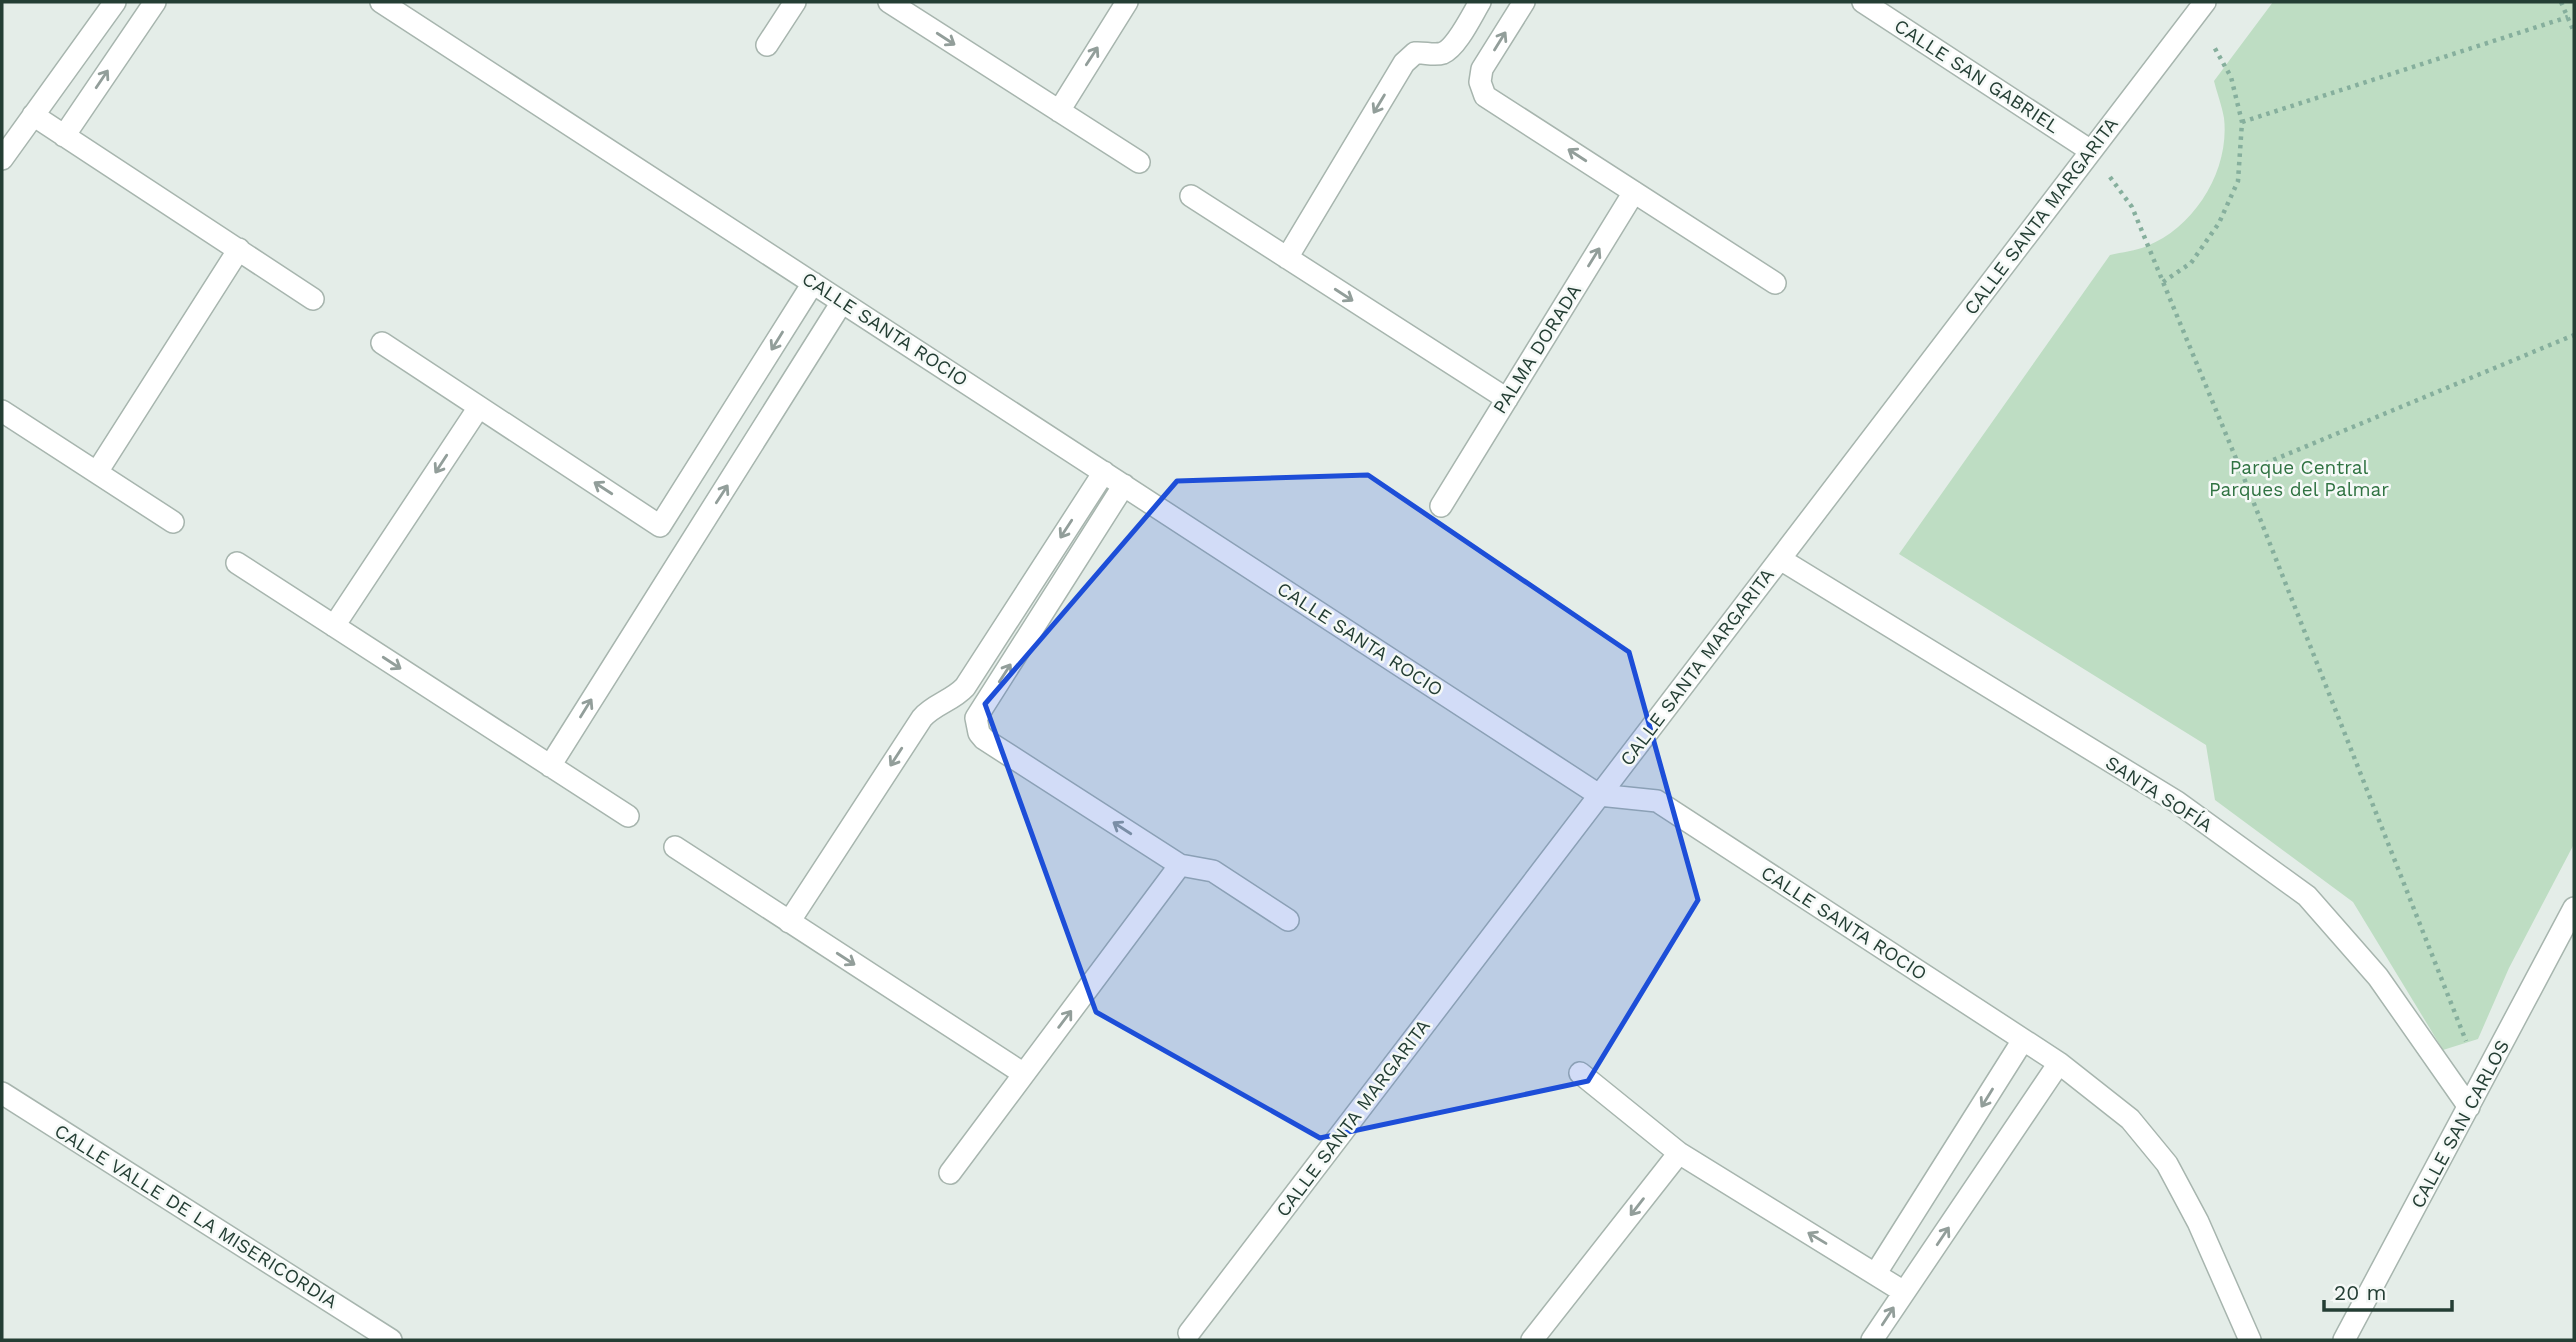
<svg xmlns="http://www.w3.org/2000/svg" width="2576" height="1342" font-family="'Work Sans',sans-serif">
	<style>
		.green { fill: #beddc3 }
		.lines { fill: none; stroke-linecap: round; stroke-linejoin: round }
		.minor-casing { stroke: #a7b5ae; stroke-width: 24 }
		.tertiary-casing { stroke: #a7b5ae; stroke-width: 24 }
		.path { stroke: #86af9d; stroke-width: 4.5; stroke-dasharray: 3.5 5; stroke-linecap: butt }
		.minor { stroke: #fff; stroke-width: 21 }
		.tertiary { stroke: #fff; stroke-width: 21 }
		.oneway { stroke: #929e9a }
		.marked { fill: #1d4ed8; fill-opacity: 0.2; stroke: #1d4ed8; stroke-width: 5; stroke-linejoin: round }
		.labels { text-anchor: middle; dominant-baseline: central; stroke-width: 5; stroke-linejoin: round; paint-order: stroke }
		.street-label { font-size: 19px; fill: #243e34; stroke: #f5f9f7 }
		.park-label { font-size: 19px; fill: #307342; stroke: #f5f9f7 }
	</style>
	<rect width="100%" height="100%" fill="#e4ede8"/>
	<path class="green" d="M 2273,2 L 2574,2 L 2574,844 L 2509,968 L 2478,1039 L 2443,1050 L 2353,902 L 2215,800 L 2206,745 L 1899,554 L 2110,255 C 2122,252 2136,251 2147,246 C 2195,227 2230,170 2224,118 C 2222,106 2217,93 2214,81 Z"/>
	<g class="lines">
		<g class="minor-casing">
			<path id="minor" d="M 381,2 L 1599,795 L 1657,801 L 2059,1063 L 2130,1119 L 2167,1164 L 2198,1222 L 2250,1340
				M 889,2 L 1139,162
				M 1524,2 L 1482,69 L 1480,82 L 1485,96 L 1775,283
				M 1863,2 L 2091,151
				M 767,45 L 795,2
				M 1059,111 L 1127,2
				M 33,115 L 313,299
				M 64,136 L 155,2
				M 2,159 L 115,2
				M 1191,196 L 1507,399
				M 1287,258 L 1404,63 L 1415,53 C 1424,52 1434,56 1443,53 C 1457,47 1472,15 1480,2
				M 382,343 L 660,526 L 813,283
				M 2,411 L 173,522
				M 97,472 L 239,249
				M 1124,485 L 976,718 L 979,733 L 984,739 L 1180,865 L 1213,871 L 1288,920
				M 1441,506 L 1634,192
				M 1780,559 L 2177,802 L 2307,896 L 2378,977 L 2469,1107
				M 237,563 L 628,816
				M 334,626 L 479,407
				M 550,766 L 842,302
				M 675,847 L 1024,1074
				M 789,922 L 922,718 C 934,704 952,701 965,687 L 1104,472
				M 1580,1073 L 1679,1153 L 1904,1292
				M 950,1173 L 1180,865
				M 1876,1273 L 2023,1040
				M 1189,1333 L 2205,2
				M 1532,1340 L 1679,1153
				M 1872,1340 L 2059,1063
				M 2344,1340 L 2574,908"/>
		</g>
		<g class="tertiary-casing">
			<path id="tertiary" d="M 2,1093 L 391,1340"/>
		</g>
		<path class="path" d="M 2561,2 L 2574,32
			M 2242,122 L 2568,17
			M 2110,177 L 2132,207 L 2163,282 L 2242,473 L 2466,1041
			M 2163,282 L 2191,263 L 2219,223 L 2238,181 L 2242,122 L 2231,77 L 2213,45
			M 2242,473 L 2574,335"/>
		<use href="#minor" class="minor"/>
		<use href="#tertiary" class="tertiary"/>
	</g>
	<defs><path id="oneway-shaft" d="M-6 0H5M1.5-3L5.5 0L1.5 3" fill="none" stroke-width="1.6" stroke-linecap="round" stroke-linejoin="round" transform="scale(1.75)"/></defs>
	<g class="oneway">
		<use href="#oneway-shaft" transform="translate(946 39) rotate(33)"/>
		<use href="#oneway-shaft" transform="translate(1500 41) rotate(-58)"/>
		<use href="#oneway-shaft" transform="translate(1092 56) rotate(-57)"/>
		<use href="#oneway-shaft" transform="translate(102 79) rotate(-56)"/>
		<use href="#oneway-shaft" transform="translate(1379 104) rotate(121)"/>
		<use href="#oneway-shaft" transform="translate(1577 155) rotate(-147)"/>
		<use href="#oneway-shaft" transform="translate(1594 257) rotate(-58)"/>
		<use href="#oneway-shaft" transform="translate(1344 295) rotate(33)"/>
		<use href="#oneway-shaft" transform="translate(777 341) rotate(122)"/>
		<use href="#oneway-shaft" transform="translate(441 464) rotate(123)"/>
		<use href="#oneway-shaft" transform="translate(603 488) rotate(-147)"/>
		<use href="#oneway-shaft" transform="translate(722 494) rotate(-57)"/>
		<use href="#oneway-shaft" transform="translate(1066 529) rotate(123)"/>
		<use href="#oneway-shaft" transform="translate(392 663) rotate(33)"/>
		<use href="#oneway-shaft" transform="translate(1005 673) rotate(-57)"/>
		<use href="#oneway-shaft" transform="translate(586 708) rotate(-58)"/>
		<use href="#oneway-shaft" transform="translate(896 757) rotate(123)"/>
		<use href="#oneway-shaft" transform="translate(1122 828) rotate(-147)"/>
		<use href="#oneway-shaft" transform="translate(846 959) rotate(33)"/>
		<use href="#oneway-shaft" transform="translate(1065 1019) rotate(-53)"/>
		<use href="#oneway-shaft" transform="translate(1987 1098) rotate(122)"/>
		<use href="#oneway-shaft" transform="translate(1637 1207) rotate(128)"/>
		<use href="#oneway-shaft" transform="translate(1943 1236) rotate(-56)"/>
		<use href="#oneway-shaft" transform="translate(1817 1238) rotate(-149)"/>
		<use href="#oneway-shaft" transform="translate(1888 1316) rotate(-57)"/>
	</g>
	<path class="marked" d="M 1368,475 L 1629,652 L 1698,900 L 1588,1081 L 1320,1138 L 1096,1012 L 985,704 L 1177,481 Z"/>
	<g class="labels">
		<g class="street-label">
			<text transform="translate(1977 76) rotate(33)">CALLE SAN GABRIEL</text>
			<text transform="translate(2041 216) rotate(-53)">CALLE SANTA MARGARITA</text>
			<text transform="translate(885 329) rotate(33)">CALLE SANTA ROCIO</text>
			<text transform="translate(1537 349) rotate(-58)">PALMA DORADA</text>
			<text transform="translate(1360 639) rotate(33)">CALLE SANTA ROCIO</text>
			<text transform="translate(1697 667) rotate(-53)">CALLE SANTA MARGARITA</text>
			<text transform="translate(2159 794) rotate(33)">SANTA SOFÍA</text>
			<text transform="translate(1844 923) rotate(33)">CALLE SANTA ROCIO</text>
			<text transform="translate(1353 1118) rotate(-53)">CALLE SANTA MARGARITA</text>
			<text transform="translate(2460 1124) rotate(-62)">CALLE SAN CARLOS</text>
			<text transform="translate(196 1216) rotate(32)">CALLE VALLE DE LA MISERICORDIA</text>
		</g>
		<g class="park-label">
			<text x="2299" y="467">Parque Central<tspan x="2299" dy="22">Parques del Palmar</tspan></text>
		</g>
	</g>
	<rect width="2576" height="1342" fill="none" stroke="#243e34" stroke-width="7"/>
	<path d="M2324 1300v10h128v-10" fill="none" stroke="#243e34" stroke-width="3.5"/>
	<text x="2334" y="1300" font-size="21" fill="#243e34" stroke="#f5f9f7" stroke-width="5" paint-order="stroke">20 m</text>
</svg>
